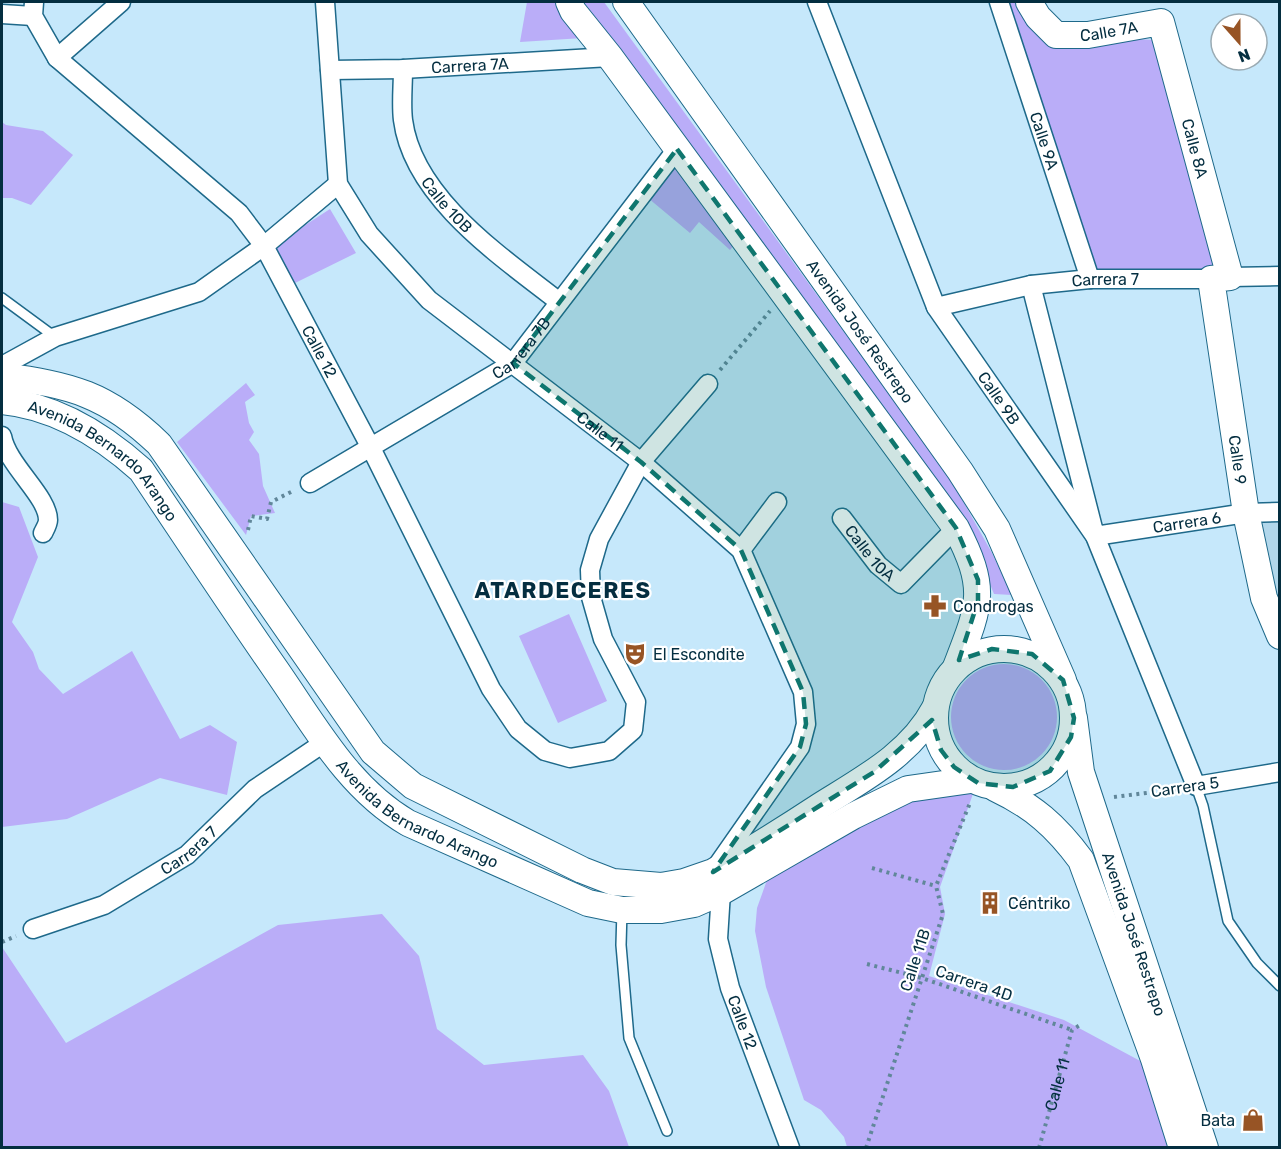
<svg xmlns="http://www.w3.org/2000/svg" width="1281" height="1149" font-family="Rubik,sans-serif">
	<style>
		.built { fill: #b2d7eb }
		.green { fill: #baadf8 }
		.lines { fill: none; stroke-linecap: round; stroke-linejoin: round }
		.lane-casing { stroke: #1e698a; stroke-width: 12 }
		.street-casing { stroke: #1e698a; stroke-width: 21 }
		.secondary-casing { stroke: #1e698a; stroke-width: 28 }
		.path { stroke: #61879a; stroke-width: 4; stroke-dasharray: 3 4.5; stroke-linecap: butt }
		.lane { stroke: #fff; stroke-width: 9 }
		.street { stroke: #fff; stroke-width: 18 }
		.secondary { stroke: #fff; stroke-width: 26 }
		.marked { fill: #0f766e; fill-opacity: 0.2; stroke: #0f766e; stroke-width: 4.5; stroke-dasharray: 12 8; stroke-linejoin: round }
		.labels { text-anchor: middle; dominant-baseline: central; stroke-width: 4.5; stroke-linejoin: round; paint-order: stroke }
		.street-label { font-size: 16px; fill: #042e40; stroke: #fff }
		.poi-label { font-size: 16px; fill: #042e40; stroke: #fff; text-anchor: start }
		.district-label { font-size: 22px; font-weight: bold; letter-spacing: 1.5px; fill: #042e40; stroke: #fff }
	</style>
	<rect width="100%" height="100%" fill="#c6e8fb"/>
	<path class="built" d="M 1279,521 L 1279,620 L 1254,524 Z"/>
	<path class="green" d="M 527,2 L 569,2 L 583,38 L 520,42 Z
		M 583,2 L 604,2 L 950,478 L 992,553 L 1012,595 L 994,594 L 978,555 L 951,504 Z
		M 999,2 L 1032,2 L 1073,36 L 1156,40 L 1238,277 L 1090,279 Z
		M 2,122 L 6,125 L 43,131 L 73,155 L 31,205 L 12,198 L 2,198 Z
		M 674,164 L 734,245 L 730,250 L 699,222 L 690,233 L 648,198 Z
		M 330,209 L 356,253 L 293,284 L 273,246 Z
		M 246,383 L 255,395 L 245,402 L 249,423 L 254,432 L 249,440 L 259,454 L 263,486 L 275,513 L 251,516 L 246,535 L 177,442 Z
		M 2,502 L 19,507 L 38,557 L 12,622 L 33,652 L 39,669 L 63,694 L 132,651 L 180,739 L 210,725 L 237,742 L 227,795 L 160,778 L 67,819 L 2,827 Z
		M 569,614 L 607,701 L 558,723 L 519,636 Z
		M951 717a53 53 0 1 1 106 0a53 53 0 1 1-106 0Z
		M 974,791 L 940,887 L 945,914 L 929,976 L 1064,1020 L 1157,1070 L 1182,1147 L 847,1147 L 844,1137 L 821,1110 L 804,1100 L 766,987 L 755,931 L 757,908 L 767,880 L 899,800 Z
		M 382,914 L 419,956 L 437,1029 L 484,1065 L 583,1055 L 609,1091 L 629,1147 L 2,1147 L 2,947 L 66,1043 L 278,925 Z"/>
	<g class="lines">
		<g class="lane-casing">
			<path id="lane" d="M 2,298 L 55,337
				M 1196,786 L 1203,806 L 1228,921 L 1257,963 L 1280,986
				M 622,910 L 621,945 L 629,1038 L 667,1131"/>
		</g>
		<g class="street-casing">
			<g id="street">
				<path id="s2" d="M 34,2 L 33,16 L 57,58 L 239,213 L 264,246 L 371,448 L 491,689 L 518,729 L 545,751 L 570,758 L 609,751 L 633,730 L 636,702 L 603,639 L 591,597 L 590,570 L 599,539 L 641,462 L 708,384"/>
				<path id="s3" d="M 325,2 L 338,184 L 369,234 L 429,300 L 641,462 L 741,550 L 803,692 L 806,724 L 800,747 L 717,866"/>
				<path id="s4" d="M 817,2 L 936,307 L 1095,536 L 1196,786 L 1280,772"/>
				<path id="s5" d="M 999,2 L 1090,279"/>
				<path d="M 2,14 L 33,16"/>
				<path d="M 57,58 L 121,2"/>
				<path id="s6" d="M 403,69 C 403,86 401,104 403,120 C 413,198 502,257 558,301"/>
				<path id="s7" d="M 330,70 L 403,69 L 610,57"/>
				<path d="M 1230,277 L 1280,276"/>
				<path id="s8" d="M 1031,285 L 1095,536 L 1246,513 L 1280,512"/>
				<path id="s9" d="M 936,307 L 1031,285 L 1090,279 L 1211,279"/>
				<path d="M 2,366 L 55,337 L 199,292 L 264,246 L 338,184"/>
				<path d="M 2,436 C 7,465 48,496 48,520 C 48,524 45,529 43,533"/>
				<path id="s10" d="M 310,483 L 513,363 L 677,149"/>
				<path id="s11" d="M 842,518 L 878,565 L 901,584 L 956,528"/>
				<path d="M 741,550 L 777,502"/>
				<path id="s12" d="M 721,892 L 718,939 L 730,988 L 790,1148"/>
				<path id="s13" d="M 33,929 L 104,905 L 187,855 L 255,789 L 325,742"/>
			</g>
		</g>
		<g class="secondary-casing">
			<g id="secondary">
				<path d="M 569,2 L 573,11 L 610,57 L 956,528 C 988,590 980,605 956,667"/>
				<path id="s14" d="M 626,2 L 960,471 L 997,529 L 1063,680"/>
				<path id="s15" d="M 1029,2 L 1038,17 L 1056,35 L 1088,35 L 1161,22 L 1230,277 L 1211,279 L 1246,513 L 1264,598 L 1280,636"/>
				<path d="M 2,376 C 71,385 107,394 159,444 L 373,752 L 413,786 L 582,870 L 613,882 L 661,886 L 684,882 L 713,872 C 750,851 785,829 820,806 C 863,779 911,754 935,708"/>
				<path id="s16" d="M 2,401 C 56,406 102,435 141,470 C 186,537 230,604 276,670 C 315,726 348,788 408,823 L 588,903 L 622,910 L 661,910 L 694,904 L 721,892 L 853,816 L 908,789 L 971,780"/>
				<circle cx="1004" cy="718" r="69"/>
				<path id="s17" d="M 1074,718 L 1081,772 L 1205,1148"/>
				<path d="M 995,788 C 1033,806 1056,826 1081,860 L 1154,1059 L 1182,1148"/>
			</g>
		</g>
		<g class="path">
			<path d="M 720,370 L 770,311"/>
			<path d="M 248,530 L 251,516 L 267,519 L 271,502 L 293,491"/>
			<path d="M 1114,797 L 1178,789"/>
			<path d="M 872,868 L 936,886"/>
			<path d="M 2,942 L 16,936"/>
			<path d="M 867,964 L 922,978 L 1072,1030"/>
			<path d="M 866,1148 L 943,914 L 936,886 L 970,803"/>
			<path id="s1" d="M 1039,1148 L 1072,1030 L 1080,1025"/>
		</g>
		<use href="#lane" class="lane"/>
		<use href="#street" class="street"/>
		<use href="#secondary" class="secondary"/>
	</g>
	<path class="marked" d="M 677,149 L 956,528 L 978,580 L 978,601 L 959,660 L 992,649 L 1032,654 L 1063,680 L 1074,718 L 1071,737 L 1050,771 L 1013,787 L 978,783 L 954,767 L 941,750 L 932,720 L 874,772 L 713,872 L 800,747 L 806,724 L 803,692 L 741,550 L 641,462 L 513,363 Z"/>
	<defs>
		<g id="pharmacy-bare" transform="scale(1.8)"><path d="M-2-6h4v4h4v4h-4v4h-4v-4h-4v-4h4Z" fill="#975425" stroke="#fff" stroke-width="2.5" paint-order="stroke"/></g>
		<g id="theatre-bare" transform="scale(1.8)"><path d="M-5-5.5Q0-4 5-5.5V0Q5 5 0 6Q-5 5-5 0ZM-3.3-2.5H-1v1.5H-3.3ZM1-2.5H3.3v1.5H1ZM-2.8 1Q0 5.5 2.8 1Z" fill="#975425" stroke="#fff" stroke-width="2.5" paint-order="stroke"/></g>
		<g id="building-bare" transform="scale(1.8)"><path d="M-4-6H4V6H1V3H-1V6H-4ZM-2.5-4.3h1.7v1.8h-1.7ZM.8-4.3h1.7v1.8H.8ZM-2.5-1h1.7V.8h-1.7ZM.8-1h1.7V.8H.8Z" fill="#975425" stroke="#fff" stroke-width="2.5" paint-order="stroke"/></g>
		<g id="shop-bare" transform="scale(1.8)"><path d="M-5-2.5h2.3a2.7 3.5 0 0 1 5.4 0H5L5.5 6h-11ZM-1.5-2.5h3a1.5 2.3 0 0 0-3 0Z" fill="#975425" stroke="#fff" stroke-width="2.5" paint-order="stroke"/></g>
	</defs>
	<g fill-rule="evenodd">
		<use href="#pharmacy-bare" x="935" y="606"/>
		<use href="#theatre-bare" x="635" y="654"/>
		<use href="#building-bare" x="990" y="903"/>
		<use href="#shop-bare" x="1253" y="1120"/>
	</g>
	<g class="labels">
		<g class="street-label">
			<text stroke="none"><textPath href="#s15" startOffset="96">Calle 7A</textPath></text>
			<text stroke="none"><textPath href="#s7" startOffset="140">Carrera 7A</textPath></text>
			<text stroke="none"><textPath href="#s5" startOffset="146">Calle 9A</textPath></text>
			<text stroke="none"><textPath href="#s15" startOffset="280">Calle 8A</textPath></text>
			<text stroke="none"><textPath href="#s6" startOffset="148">Calle 10B</textPath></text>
			<text stroke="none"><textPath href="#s9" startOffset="172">Carrera 7</textPath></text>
			<text stroke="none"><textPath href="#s14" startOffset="404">Avenida José Restrepo</textPath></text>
			<text stroke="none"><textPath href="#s10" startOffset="252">Carrera 7B</textPath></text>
			<text stroke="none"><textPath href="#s2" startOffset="462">Calle 12</textPath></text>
			<text stroke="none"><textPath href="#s4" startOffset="438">Calle 9B</textPath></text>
			<text stroke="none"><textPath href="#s3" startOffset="546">Calle 11</textPath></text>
			<text stroke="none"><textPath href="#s15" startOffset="615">Calle 9</textPath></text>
			<text stroke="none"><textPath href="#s16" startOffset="122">Avenida Bernardo Arango</textPath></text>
			<text stroke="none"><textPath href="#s8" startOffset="352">Carrera 6</textPath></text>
			<text stroke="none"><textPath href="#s11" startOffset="45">Calle 10A</textPath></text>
			<text transform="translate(1185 787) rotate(-8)">Carrera 5</text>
			<text stroke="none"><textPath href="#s16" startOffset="606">Avenida Bernardo Arango</textPath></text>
			<text stroke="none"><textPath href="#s13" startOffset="176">Carrera 7</textPath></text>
			<text stroke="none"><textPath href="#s17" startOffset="225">Avenida José Restrepo</textPath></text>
			<text transform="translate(915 960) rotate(-72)">Calle 11B</text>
			<text transform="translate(974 983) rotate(19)">Carrera 4D</text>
			<text stroke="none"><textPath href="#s12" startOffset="134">Calle 12</textPath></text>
			<text stroke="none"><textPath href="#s1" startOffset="66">Calle 11</textPath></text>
		</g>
		<g class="poi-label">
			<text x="953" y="606">Condrogas</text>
			<text x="653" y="654">El Escondite</text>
			<text x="1008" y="903">Céntriko</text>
			<text x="1235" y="1120" text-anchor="end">Bata</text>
		</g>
		<g class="district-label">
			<text x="563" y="590">ATARDECERES</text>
		</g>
	</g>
	<rect width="1281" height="1149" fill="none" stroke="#042e40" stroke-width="6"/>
	<g transform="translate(1239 42) rotate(159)"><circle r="28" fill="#ffffff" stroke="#9babb3" stroke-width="1.5"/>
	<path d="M0-4.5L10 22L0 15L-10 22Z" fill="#975425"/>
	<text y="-9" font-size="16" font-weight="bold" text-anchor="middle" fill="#042e40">N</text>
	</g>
</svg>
